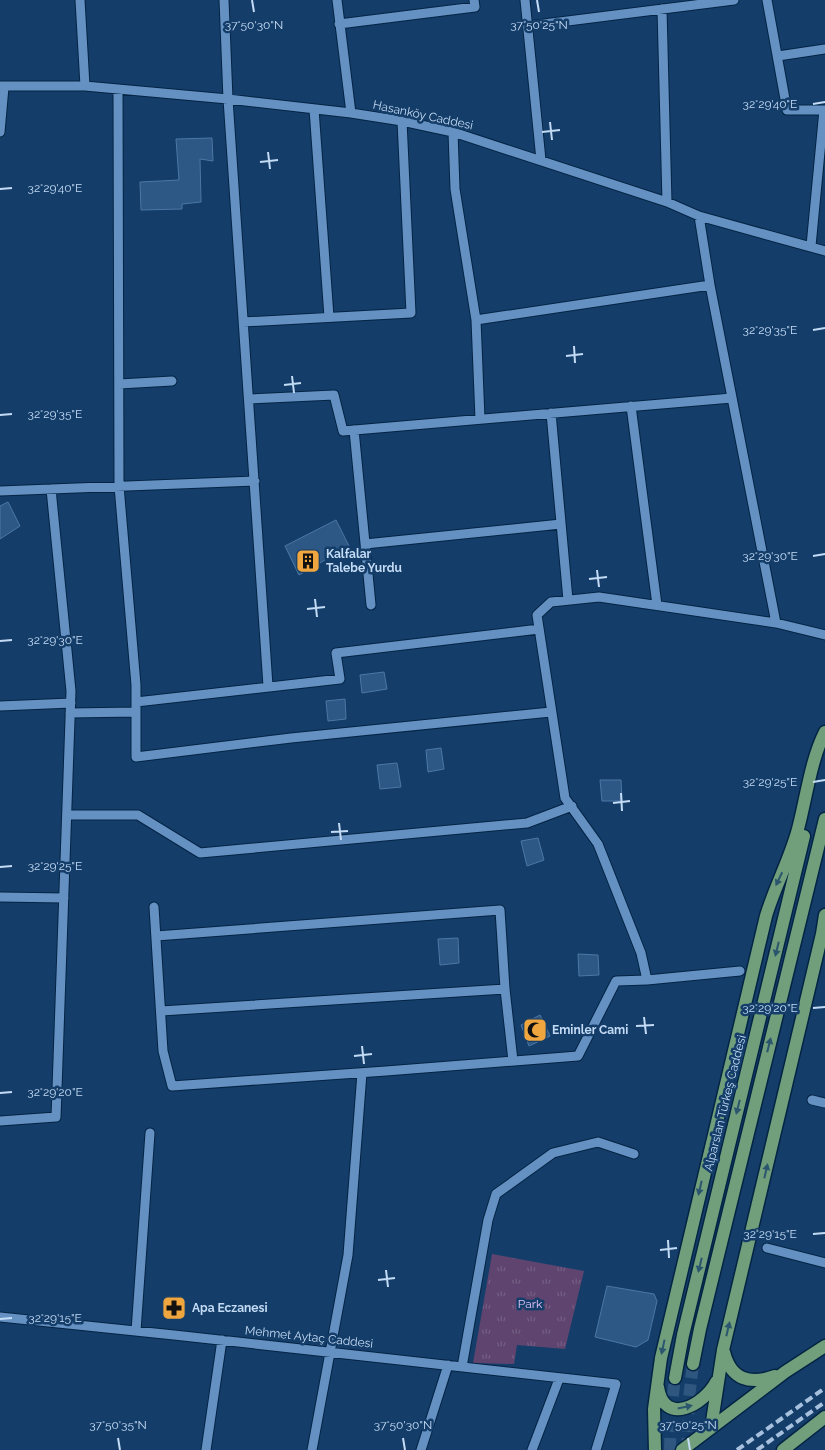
<svg xmlns="http://www.w3.org/2000/svg" width="825" height="1450" font-family="Raleway,sans-serif">
	<style>
		.park { fill: url(#park-tufts) }
		.building { fill: #2d5784; stroke: #4c77a6 }
		.lines { fill: none; stroke-linecap: round; stroke-linejoin: round }
		.major-tunnel { stroke: #2e567e; stroke-width: 12; stroke-dasharray: 12 6; stroke-linecap: butt }
		.minor-casing { stroke: #042444; stroke-width: 11 }
		.major-casing { stroke: #042444; stroke-width: 15 }
		.minor { stroke: #6591c2; stroke-width: 9 }
		.major { stroke: #719f7c; stroke-width: 12 }
		.rail { stroke: #a6c0dd; stroke-width: 4; stroke-dasharray: 8 4; stroke-linecap: butt }
		.oneway { fill: #2b566e }
		.ticks { fill: none; stroke: #c4dbf5; stroke-width: 2 }
		.labels { text-anchor: middle; dominant-baseline: central; stroke-width: 5; stroke-linejoin: round; paint-order: stroke }
		.street-label { font-size: 12px; fill: #c4dbf5; stroke: #143e69 }
		.poi-label { font-size: 12px; font-weight: bold; fill: #c4dbf5; stroke: #143e69; text-anchor: start }
		.park-label { font-size: 12px; fill: #e4c3fa; stroke: #143e69 }
		.ticks-label { font-size: 12px; text-anchor: middle; fill: #c4dbf5; stroke: #143e69; stroke-width: 5; stroke-linejoin: round; paint-order: stroke }
	</style>
	<defs>
		<pattern id="park-tufts" width="24" height="20" patternUnits="userSpaceOnUse" patternTransform="scale(1.25)"><rect width="24" height="20" fill="#5e446f"/><path d="M3 7l-1-3M5 7V3M7 7l1-3M15 17l-1-3M17 17v-4M19 17l1-3" fill="none" stroke="#735e84"/></pattern>
	</defs>
	<rect width="100%" height="100%" fill="#143e69"/>
	<path class="park" d="M 492,1254 L 584,1271 L 565,1349 L 517,1345 L 514,1364 L 473,1363 Z"/>
	<path class="building" d="M 212,138 L 213,161 L 200,159 L 201,202 L 182,204 L 182,209 L 141,210 L 140,182 L 179,180 L 176,139 Z
		M 8,502 L 20,526 L 0,539 L 0,506 Z
		M 336,520 L 349,546 L 299,575 L 285,546 Z
		M 384,672 L 387,689 L 362,693 L 360,675 Z
		M 345,699 L 346,719 L 328,721 L 326,701 Z
		M 441,748 L 444,769 L 428,772 L 426,750 Z
		M 397,763 L 401,787 L 380,789 L 377,765 Z
		M 600,780 L 621,780 L 622,801 L 602,801 Z
		M 538,838 L 544,860 L 527,866 L 521,841 Z
		M 458,938 L 459,963 L 440,965 L 438,939 Z
		M 578,954 L 598,955 L 599,975 L 579,976 Z
		M 540,1015 L 550,1036 L 529,1046 L 521,1025 Z
		M 607,1286 L 654,1294 L 657,1301 L 648,1340 L 636,1347 L 595,1337 Z"/>
	<g class="lines">
		<path class="major-tunnel" d="M 670,1450 L 671,1410 L 675,1378
			M 687,1450 L 689,1398 L 693,1364"/>
		<g class="minor-casing">
			<path id="minor" d="M 80,0 L 85,86
				M 224,0 L 228,99 L 268,686
				M 337,0 L 351,113
				M 525,0 L 541,160
				M 767,0 L 787,110 L 824,110 L 811,246
				M 662,9 L 667,202
				M 339,24 L 475,7 L 474,0
				M 528,26 L 734,0
				M 778,56 L 825,49
				M 0,86 L 85,86 L 228,99 L 351,113 L 402,121 L 453,132 L 667,202 L 699,216 L 825,251
				M 118,90 L 119,486 L 136,685 L 136,757 L 291,738 L 551,712
				M 314,109 L 329,317
				M 0,132 L 4,87
				M 453,132 L 455,189 L 476,320 L 480,419
				M 699,216 L 710,285 L 776,623
				M 476,320 L 710,285
				M 243,322 L 411,313 L 402,121
				M 119,384 L 172,381
				M 249,399 L 334,395 L 343,431 L 732,398
				M 631,406 L 657,605
				M 551,413 L 568,600
				M 354,430 L 371,605
				M 0,491 L 255,481
				M 365,544 L 561,524
				M 136,702 L 340,679 L 336,653 L 539,629
				M 0,706 L 71,703
				M 70,713 L 136,712
				M 67,815 L 138,815 L 200,853 L 527,823 L 572,806
				M 0,897 L 64,898
				M 154,907 L 163,1051 L 172,1086 L 386,1071 L 578,1056 L 616,981 L 647,980
				M 156,936 L 500,910 L 505,989 L 513,1061
				M 740,971 L 647,980 L 641,953 L 598,844 L 565,798 L 537,615 L 551,602 L 599,597 L 776,623 L 825,635
				M 161,1011 L 505,989
				M 812,1100 L 825,1103
				M 0,1121 L 56,1117 L 71,691 L 51,489
				M 767,1248 L 825,1263
				M 0,1317 L 174,1335 L 616,1384 L 596,1450
				M 136,1331 L 150,1133
				M 462,1367 L 488,1220 L 496,1194 L 553,1153 L 598,1142 L 634,1154
				M 206,1450 L 222,1340
				M 312,1450 L 348,1255 L 362,1073
				M 421,1450 L 448,1365
				M 532,1450 L 559,1379"/>
		</g>
		<g class="major-casing">
			<path id="major" d="M 724,1352 C 731,1380 750,1385 775,1376
				M 693,1364 L 700,1329 L 825,819
				M 675,1378 L 683,1335 L 804,836
				M 658,1387 C 664,1427 704,1405 716,1382
				M 711,1428 L 723,1350 L 822,934 L 825,915
				M 655,1450 L 654,1409 L 661,1358 L 766,916 C 775,886 790,859 798,829 C 806,799 811,759 825,732
				M 682,1450 L 785,1372 L 825,1346
				M 783,1450 L 825,1417"/>
		</g>
		<use href="#minor" class="minor"/>
		<use href="#major" class="major"/>
		<path class="rail" d="M 737,1450 L 825,1388
			M 757,1450 L 825,1402"/>
	</g>
	<defs><path id="oneway-solid" d="M-6-.8H1V-3.2L6.5 0L1 3.2V.8H-6Z" transform="scale(1.25)"/></defs>
	<g class="oneway">
		<use href="#oneway-solid" transform="translate(779 879) rotate(115)"/>
		<use href="#oneway-solid" transform="translate(777 949) rotate(104)"/>
		<use href="#oneway-solid" transform="translate(769 1045) rotate(-76)"/>
		<use href="#oneway-solid" transform="translate(738 1107) rotate(104)"/>
		<use href="#oneway-solid" transform="translate(766 1171) rotate(-77)"/>
		<use href="#oneway-solid" transform="translate(700 1188) rotate(103)"/>
		<use href="#oneway-solid" transform="translate(700 1265) rotate(104)"/>
		<use href="#oneway-solid" transform="translate(728 1329) rotate(-77)"/>
		<use href="#oneway-solid" transform="translate(663 1347) rotate(102)"/>
		<use href="#oneway-solid" transform="translate(685 1407) rotate(-12)"/>
	</g>
	<path class="ticks" d="M 252,0 L 254,12M 537,0 L 539,12M 813,104 L 825,102M 550,122 L 552,140M 542,132 L 560,130M 268,152 L 270,169M 260,162 L 278,160M 0,189 L 12,188M 813,330 L 825,328M 574,346 L 575,363M 566,356 L 583,354M 292,376 L 294,393M 284,385 L 301,383M 0,415 L 12,414M 813,556 L 825,554M 597,570 L 599,587M 589,579 L 607,577M 315,599 L 317,617M 307,609 L 325,607M 0,641 L 12,640M 813,782 L 825,780M 621,793 L 622,811M 613,803 L 630,801M 339,823 L 341,840M 331,832 L 348,831M 0,867 L 12,866M 813,1008 L 825,1007M 644,1017 L 646,1034M 636,1026 L 654,1025M 362,1046 L 364,1064M 354,1056 L 372,1054M 0,1093 L 12,1092M 813,1234 L 825,1233M 668,1240 L 669,1258M 660,1250 L 677,1248M 386,1270 L 388,1287M 378,1280 L 395,1278M 0,1319 L 12,1318M 118,1438 L 120,1450M 403,1438 L 405,1450M 688,1438 L 690,1450"/>
	<defs>
		<g id="building-square" transform="scale(1.25)"><rect x="-9" y="-9" width="18" height="18" rx="4" fill="#f0a63e" stroke="#143e69"/><path d="M-4-6H4V6H1V3H-1V6H-4ZM-2.5-4.3h1.7v1.8h-1.7ZM.8-4.3h1.7v1.8H.8ZM-2.5-1h1.7V.8h-1.7ZM.8-1h1.7V.8H.8Z" fill="#111"/></g>
		<g id="mosque-square" transform="scale(1.25)"><rect x="-9" y="-9" width="18" height="18" rx="4" fill="#f0a63e" stroke="#143e69"/><path d="M3.5-4.9A6 6 0 1 0 3.5 4.9A5 5 0 1 1 3.5-4.9Z" fill="#111"/></g>
		<g id="pharmacy-square" transform="scale(1.25)"><rect x="-9" y="-9" width="18" height="18" rx="4" fill="#f0a63e" stroke="#143e69"/><path d="M-2-6h4v4h4v4h-4v4h-4v-4h-4v-4h4Z" fill="#111"/></g>
	</defs>
	<g fill-rule="evenodd">
		<use href="#building-square" x="308" y="561"/>
		<use href="#mosque-square" x="535" y="1030"/>
		<use href="#pharmacy-square" x="174" y="1308"/>
	</g>
	<g class="labels">
		<g class="street-label">
			<text transform="translate(423 115) rotate(12)">Hasanköy Caddesi</text>
			<text transform="translate(725 1103) rotate(-76)">Alparslan Türkeş Caddesi</text>
			<text transform="translate(309 1337) rotate(6)">Mehmet Aytaç Caddesi</text>
		</g>
		<g class="poi-label">
			<text x="326" y="554">Kalfalar<tspan x="326" dy="14">Talebe Yurdu</tspan></text>
			<text x="552" y="1030">Eminler Cami</text>
			<text x="192" y="1308">Apa Eczanesi</text>
		</g>
		<g class="park-label">
			<text x="530" y="1304">Park</text>
		</g>
	</g>
	<g class="ticks-label">
		<text x="254" y="29">37°50'30"N</text>
		<text x="539" y="29">37°50'25"N</text>
		<text x="770" y="108">32°29'40"E</text>
		<text x="55" y="192">32°29'40"E</text>
		<text x="770" y="334">32°29'35"E</text>
		<text x="55" y="418">32°29'35"E</text>
		<text x="770" y="560">32°29'30"E</text>
		<text x="55" y="644">32°29'30"E</text>
		<text x="770" y="786">32°29'25"E</text>
		<text x="55" y="870">32°29'25"E</text>
		<text x="770" y="1012">32°29'20"E</text>
		<text x="55" y="1096">32°29'20"E</text>
		<text x="770" y="1238">32°29'15"E</text>
		<text x="55" y="1322">32°29'15"E</text>
		<text x="118" y="1429">37°50'35"N</text>
		<text x="403" y="1429">37°50'30"N</text>
		<text x="688" y="1429">37°50'25"N</text>
	</g>
</svg>
